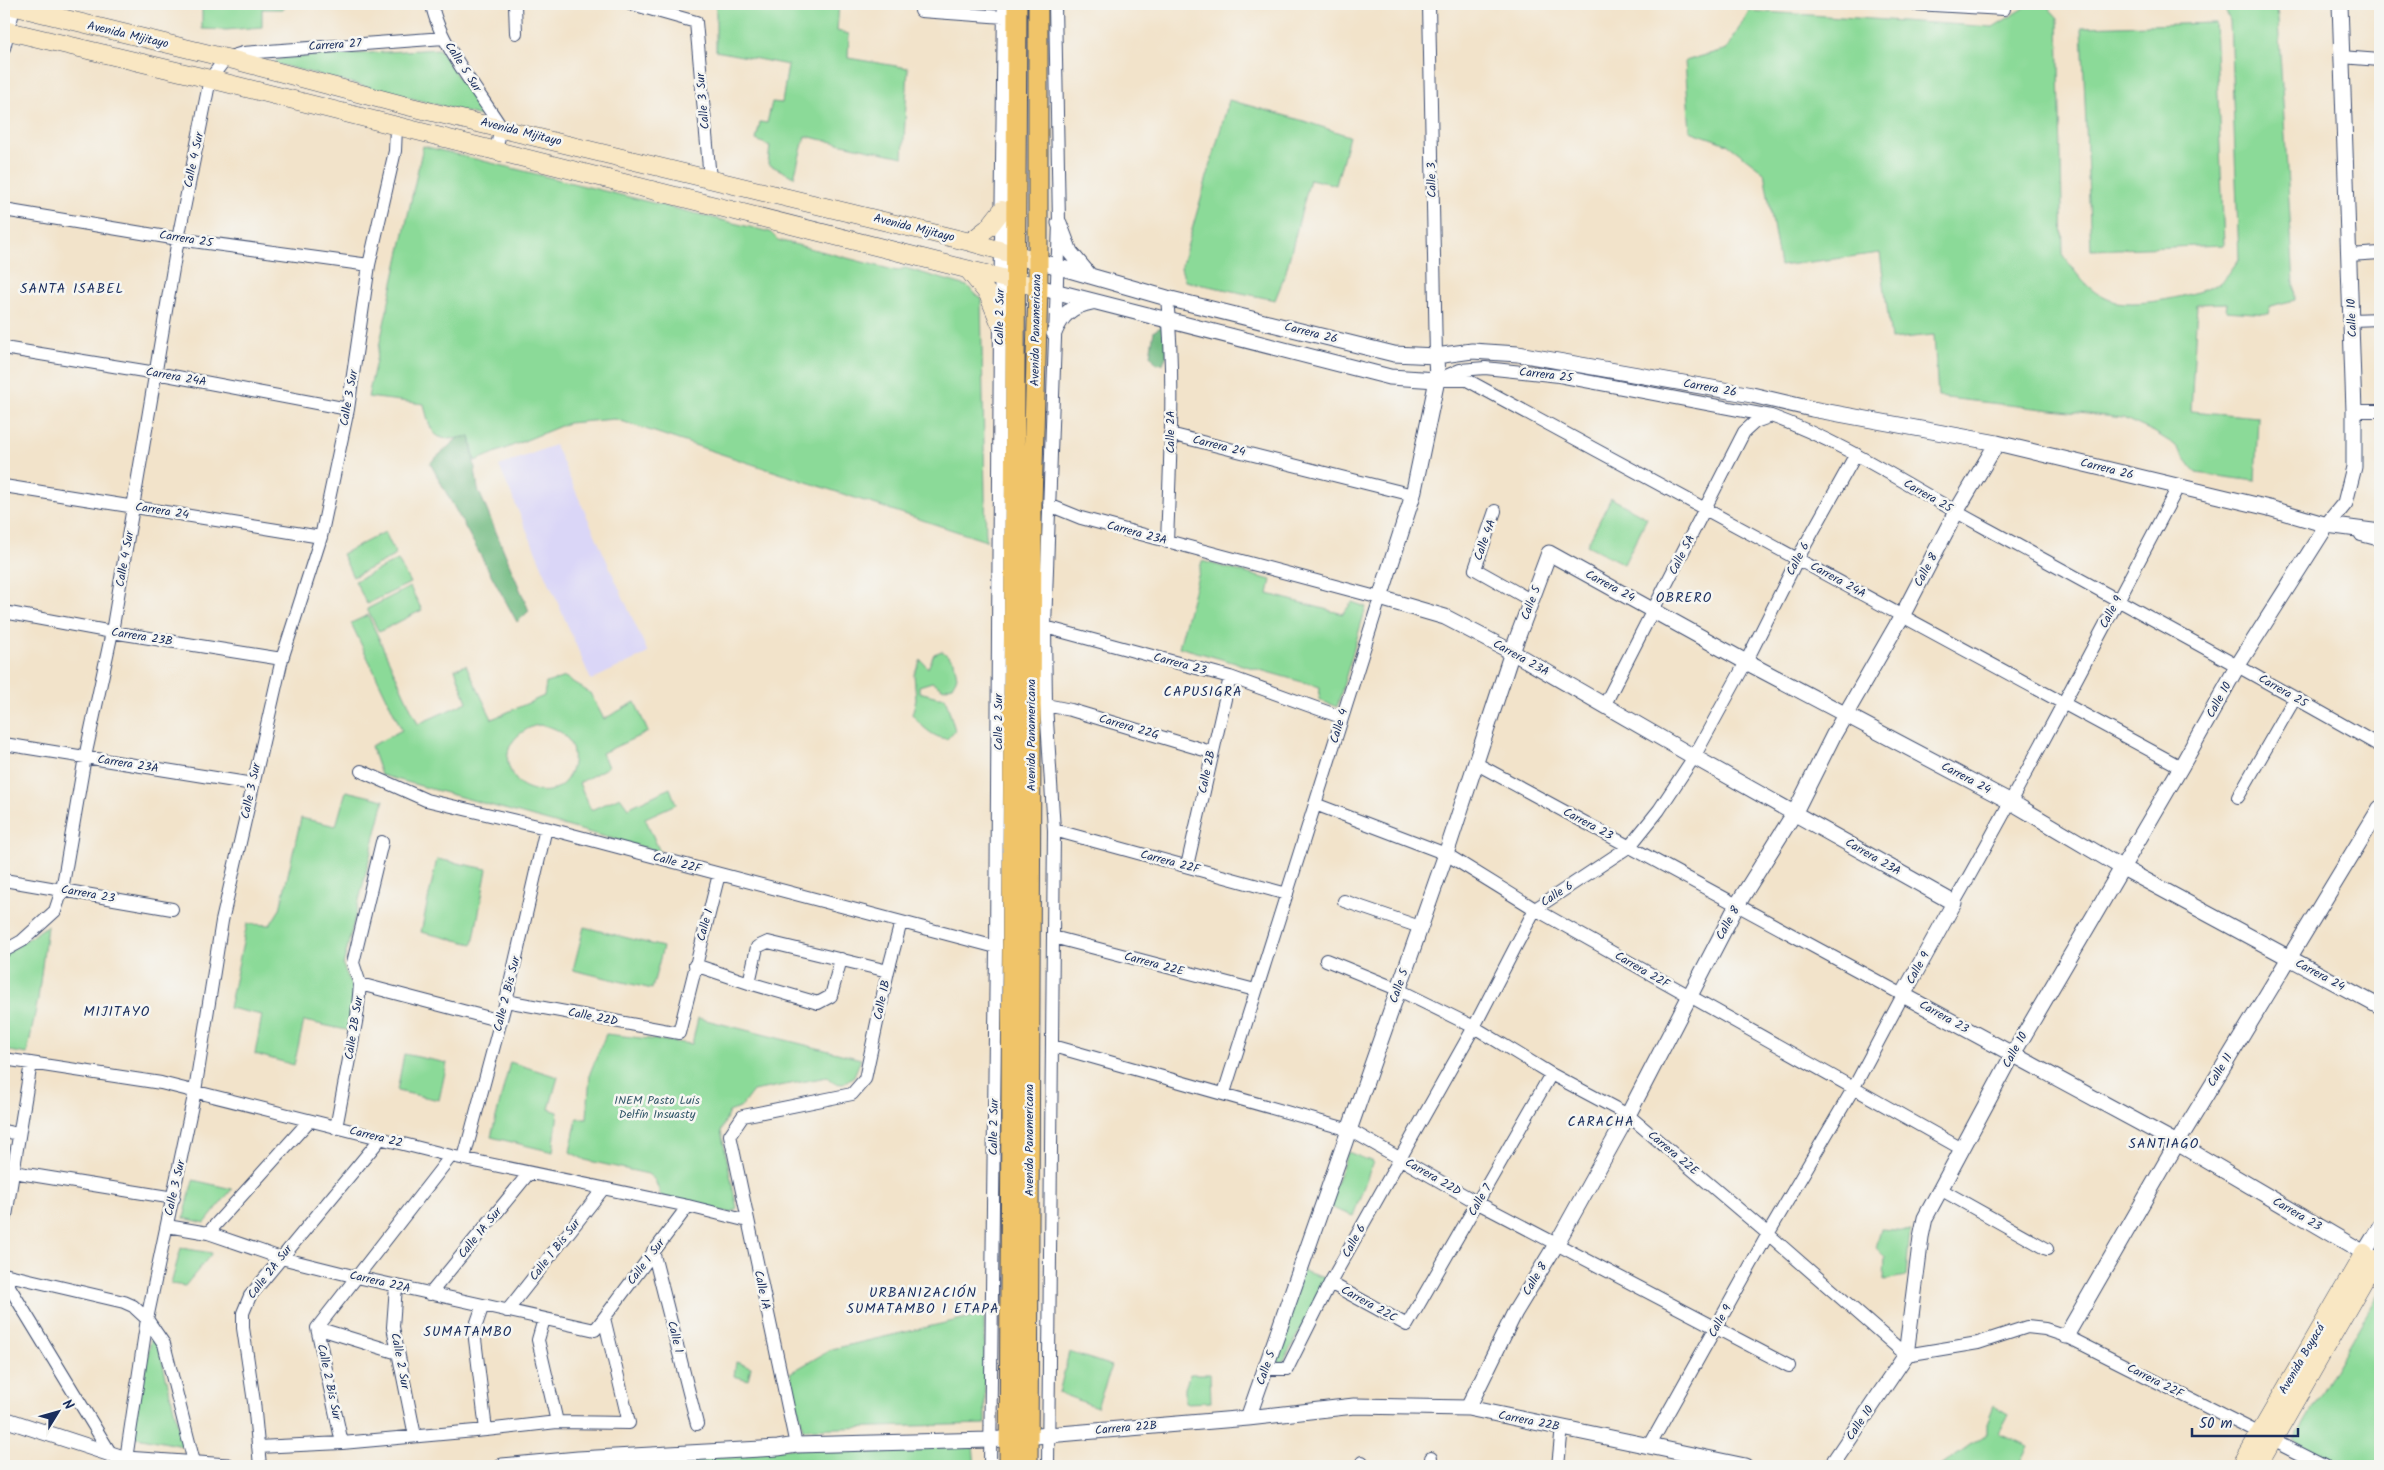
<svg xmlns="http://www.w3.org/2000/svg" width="2384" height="1470" font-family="Kalam,sans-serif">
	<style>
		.built { fill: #dad6f7 }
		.green { fill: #8bda98; stroke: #53847b; fill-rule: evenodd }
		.forest { fill: #70ba80; stroke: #46746f }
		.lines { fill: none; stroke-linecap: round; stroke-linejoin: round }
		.minor-casing { stroke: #3b4a6e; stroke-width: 14 }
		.tertiary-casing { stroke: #3b4a6e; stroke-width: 17 }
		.secondary-casing { stroke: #3b4a6e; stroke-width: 19 }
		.primary-casing { stroke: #3b4a6e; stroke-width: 21 }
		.minor { stroke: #fff; stroke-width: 12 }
		.tertiary { stroke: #fff; stroke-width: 15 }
		.secondary { stroke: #f9e7c3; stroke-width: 18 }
		.primary { stroke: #f0c469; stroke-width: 19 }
		.labels { text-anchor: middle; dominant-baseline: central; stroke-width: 5; stroke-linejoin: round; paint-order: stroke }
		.street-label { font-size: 12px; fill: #1b2f5e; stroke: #f6f6f2 }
		.park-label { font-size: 12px; fill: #375a6c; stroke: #f6f6f2 }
		.neighbourhood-label { font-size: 14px; letter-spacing: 1px; fill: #1b2f5e; stroke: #f6f6f2 }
	</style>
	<rect width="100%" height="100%" fill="#f6f6f2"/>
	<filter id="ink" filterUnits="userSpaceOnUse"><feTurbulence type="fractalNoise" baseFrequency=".02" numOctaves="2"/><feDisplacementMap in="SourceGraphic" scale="10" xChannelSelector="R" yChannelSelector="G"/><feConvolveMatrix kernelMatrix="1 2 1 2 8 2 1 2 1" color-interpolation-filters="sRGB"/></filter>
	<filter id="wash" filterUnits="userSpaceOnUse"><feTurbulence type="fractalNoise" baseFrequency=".0096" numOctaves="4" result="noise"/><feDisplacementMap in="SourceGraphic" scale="20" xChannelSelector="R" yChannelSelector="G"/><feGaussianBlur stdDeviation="1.12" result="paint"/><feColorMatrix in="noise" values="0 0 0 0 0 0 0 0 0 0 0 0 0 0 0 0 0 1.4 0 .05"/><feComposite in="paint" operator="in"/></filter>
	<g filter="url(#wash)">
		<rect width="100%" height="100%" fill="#f2e3ca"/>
		<path class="built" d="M 555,445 L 648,653 L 591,680 L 499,466 Z"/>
		<path class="green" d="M 202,4 L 286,4 L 284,9 L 262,9 L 262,27 L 226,30 L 202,29 Z
			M 716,4 L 839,4 L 837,31 L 849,34 L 848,58 L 908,68 L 903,157 L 805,136 L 794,177 L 768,164 L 770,146 L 756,140 L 760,122 L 767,123 L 772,102 L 782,103 L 788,65 L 716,51 Z
			M 2223,4 L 2277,4 L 2295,300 L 2270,306 L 2268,314 L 2226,311 L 2227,303 L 2197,304 L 2191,411 L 2258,417 L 2255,481 L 2196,473 L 2175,445 L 2154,432 L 2123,418 L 1938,397 L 1934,335 L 1891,339 L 1880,253 L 1780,266 L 1764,172 L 1727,144 L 1690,131 L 1685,61 L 1727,49 L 1749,11 L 1993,27 L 2026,7 L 2046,5 L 2058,18 L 2063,255 C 2076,273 2088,292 2110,300 C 2132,309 2194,296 2216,285 C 2225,281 2233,267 2239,259 L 2230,21 Z
			M 2215,23 L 2224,245 L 2091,250 L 2082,27 Z
			M 439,49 L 485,117 L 273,63 L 281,58 Z
			M 1229,100 L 1304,121 L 1349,136 L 1336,185 L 1310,179 L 1285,275 L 1275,300 L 1185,281 L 1181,268 Z
			M 423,146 L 770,232 L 778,240 L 897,271 L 905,268 L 967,286 L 981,299 L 986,541 L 615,419 L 568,423 L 475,461 L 470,436 C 435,444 431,436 424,404 L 368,397 Z
			M 1611,498 L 1647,518 L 1624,564 L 1587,545 Z
			M 385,532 L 396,555 L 353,577 L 342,554 Z
			M 398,560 L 410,583 L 367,604 L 355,581 Z
			M 1202,561 L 1271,580 L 1268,594 L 1343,614 L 1352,602 L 1366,607 L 1337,707 L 1319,700 L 1320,687 L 1179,647 Z
			M 410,587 L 422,610 L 379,632 L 367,609 Z
			M 368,615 L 418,724 L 467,702 L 455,669 L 466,665 L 492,719 L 544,696 L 546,683 L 565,677 L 590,693 L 604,719 L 635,702 L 648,732 L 602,753 L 608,767 L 579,783 L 591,810 L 620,797 L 628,808 L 670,788 L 676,804 L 645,818 L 660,852 L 381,775 L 371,746 L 402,730 L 351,623 ZM 537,725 C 594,727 577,803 534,790 C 527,788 522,786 517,781 C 497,757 511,733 537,725 Z
			M 942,651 L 954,661 L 957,677 L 952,686 L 944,689 L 932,682 L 919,686 L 919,692 L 938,697 L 945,697 L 955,730 L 947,739 C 933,738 920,725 912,714 L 916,700 L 914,674 L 921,660 L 928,668 L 934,654 Z
			M 346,791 L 384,800 L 343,965 L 355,996 L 351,1031 L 304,1021 L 294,1065 L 255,1054 L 262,1015 L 229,1008 L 247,924 L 270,925 L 280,909 L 301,818 L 336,826 Z
			M 437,859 L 487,869 L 473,944 L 421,932 Z
			M 47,926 L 38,999 L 27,1054 L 4,1050 L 4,955 Z
			M 584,927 L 663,947 L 652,989 L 573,970 Z
			M 698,1018 L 861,1059 L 854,1076 L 843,1084 L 834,1083 L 827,1077 L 753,1091 L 740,1108 L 729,1112 L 721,1131 L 737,1208 L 731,1213 L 661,1196 L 655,1180 L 648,1174 L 585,1160 L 570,1152 L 577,1118 L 587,1118 L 590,1073 L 606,1034 L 692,1044 Z
			M 404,1054 L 447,1063 L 439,1100 L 397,1091 Z
			M 510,1062 L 558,1077 L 549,1109 L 558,1112 L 553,1152 L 491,1137 Z
			M 1348,1152 L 1373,1162 L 1353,1216 L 1327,1206 Z
			M 193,1180 L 232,1189 L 205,1223 L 184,1218 Z
			M 1881,1229 L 1910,1231 L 1906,1276 L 1884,1280 L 1885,1257 L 1876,1248 Z
			M 181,1248 L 212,1253 L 185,1286 L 171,1284 Z
			M 1303,1271 L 1327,1279 L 1284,1361 L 1277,1363 L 1272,1360 Z
			M 2380,1291 L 2380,1460 L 2377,1466 L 2344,1466 L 2294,1440 Z
			M 984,1314 L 985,1424 L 803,1429 L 790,1373 L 832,1349 Z
			M 152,1334 L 159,1348 L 183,1446 L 132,1436 Z
			M 1069,1352 L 1112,1366 L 1097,1407 L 1059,1393 Z
			M 736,1362 L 751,1367 L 748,1380 L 734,1376 Z
			M 1190,1374 L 1210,1374 L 1211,1402 L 1185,1403 L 1185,1388 Z
			M 1994,1405 L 2009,1414 L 1999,1433 L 2028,1446 L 2020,1462 L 2025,1466 L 1940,1466 L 1987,1433 L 1987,1423 Z
			M 973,1446 L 975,1466 L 590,1466 L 591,1464 L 766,1449 Z"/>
		<path class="forest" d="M 1161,327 L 1168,327 L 1167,355 L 1163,363 L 1157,364 L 1150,355 L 1154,331 Z
			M 470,436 L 478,489 L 529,611 L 517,622 L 430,463 L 458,438 Z"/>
	</g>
	<g filter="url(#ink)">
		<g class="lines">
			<g class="minor-casing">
				<path id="minor" d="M 432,4 C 437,40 481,95 501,127 L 496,151
					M 515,4 L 516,33
					M 632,4 L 696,22 L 710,179
					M 1429,4 L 1436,356
					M 1915,4 L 2004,9
					M 921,11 L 1004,17
					M 4,48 L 14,8
					M 2341,57 L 2380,60
					M 4,210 L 178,239 L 369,265
					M 2349,255 L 2380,253
					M 1167,298 C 1175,378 1170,461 1167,542
					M 2352,320 L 2380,319
					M 4,348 L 156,373 L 348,409
					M 1437,380 L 1460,370 L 1485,368 L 1559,376 L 1771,416 C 1846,443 1913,489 1982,526 C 2116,599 2249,671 2380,746
					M 1442,380 L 1467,380 L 2181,767
					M 2354,411 L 2380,411
					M 1170,434 L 1413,495
					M 4,486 L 321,537
					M 1049,505 L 1081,518 L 1380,598 L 1224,1093
					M 1495,511 L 1475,569 L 1532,601
					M 2361,535 L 2380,540
					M 4,612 L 112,632 L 282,659
					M 1045,627 L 1230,677 L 1341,717
					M 1046,705 L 1071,710 L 1211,752
					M 1604,706 L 1744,432 L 1755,422 L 1769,417
					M 4,744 L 253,784
					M 1477,764 L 1903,995 L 1853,1089 L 1768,1234 L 1650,1445
					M 361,771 L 426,800 L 546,828 L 996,947
					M 2238,797 L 2295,698
					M 1315,804 L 1446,854 L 1535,909 L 1962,1149
					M 1054,830 L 1287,894
					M 1187,866 L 1230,677
					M 4,880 L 172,909
					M 1344,901 L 1420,927
					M 1954,903 C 2032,766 2104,626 2178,487
					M 1053,937 L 1255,990
					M 4,951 L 22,941 L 55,911 L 62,890 L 85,757 L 112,632 L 178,239 L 210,79 L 226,58 L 243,53 L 444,38
					M 1326,960 L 1397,989 L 1474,1027 L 1551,1074 L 1628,1115 L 1768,1234 L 1906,1355 L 1978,1343 L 2027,1327 L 2045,1329 L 2066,1336 L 2324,1466
					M 695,965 L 749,983 L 818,1003 L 831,996 L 841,959
					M 749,983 L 757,947 L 768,942 L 888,971
					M 360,984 L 501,1021
					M 506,1001 L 679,1033 L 719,874
					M 1053,1046 L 1350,1130 L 1478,1203 L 1789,1366
					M 4,1059 L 161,1083 L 451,1156 L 688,1206 L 748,1221
					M 336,1128 L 357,1017 L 360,984 L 353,963 L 382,842
					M 4,1131 L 18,1134
					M 464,1158 L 506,1001 L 546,828
					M 13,1172 L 174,1198
					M 1940,1189 L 2047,1249
					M 6,1216 L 31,1063
					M 167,1226 L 208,1233 L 281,1258 L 357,1277 L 595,1330 L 688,1206
					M 208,1233 L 309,1121
					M 653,1251 L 697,1424
					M 4,1274 L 124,1302 L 133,1306 L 147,1319 L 164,1344 L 195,1466
					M 4,1278 L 111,1454
					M 1330,1283 L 1407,1325 L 1551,1074
					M 396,1286 L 393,1327 L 415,1436
					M 430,1294 L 529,1173
					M 483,1305 L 474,1331 L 486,1430
					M 507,1311 L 603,1189
					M 544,1319 L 538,1340 L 557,1422
					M 317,1328 L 398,1353
					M 1266,1369 L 1287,1369 L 1330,1283 L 1474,1027 L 1535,909 L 1630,846 L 1659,810 L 1694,757 L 1746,662 L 1798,558 L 1856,454
					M 342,1443 L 317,1328 L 451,1156
					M 796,1445 L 730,1135 L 743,1116 L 852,1094 L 865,1079 L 888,971 L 901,922
					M 258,1447 L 342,1443 L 486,1430 L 557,1422 L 629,1423 L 604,1318
					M 1362,1462 L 1362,1466
					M 123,1466 L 126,1459 L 147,1319 L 195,1091 L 222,921 L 282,659 L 321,537 L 348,409 L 369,265 L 395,151 L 396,127
					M 260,1466 L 254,1402 L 243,1328 L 243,1313 L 250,1296 L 381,1138
					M 990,1466 L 996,947 L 1000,323 L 1004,4
					M 1048,1466 L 1054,830 L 1046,705 L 1045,627 L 1059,223 L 1055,4
					M 1431,1466 L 1431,1458
					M 1558,1466 L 1562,1427"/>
			</g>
			<g class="tertiary-casing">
				<path id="tertiary" d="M 1059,223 L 1070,252 L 1090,276
					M 1038,261 L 1167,298 L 1394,354 L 1436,356 L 1472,351 L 1518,354 L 1752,395 L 1812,409 L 1997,443 L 2269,508 L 2327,525 L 2380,532
					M 1038,287 L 1390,377 L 1437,380
					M 1054,333 C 1062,314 1072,306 1092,302
					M 1436,356 L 1437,380 L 1413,495 L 1380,598 L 1445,617 L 1512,652 L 1694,757 L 1954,903 L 1903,995 L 2177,1143 L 2373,1258
					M 2364,1253 L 2380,1227
					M 2066,1336 L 2177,1143 L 2380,808
					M 1468,1408 L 1515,1312 L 1557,1243 L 1628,1115 L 1737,905 L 1795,812 L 1833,736 L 1902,616 L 1956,512 L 1997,443
					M 1248,1418 L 1446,854 L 1512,652 L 1549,553 L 1746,662 L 2011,802 L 2121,867 L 2380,1007
					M 4,1419 L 126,1459 L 228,1466
					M 502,1466 L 578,1459 L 778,1448 L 796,1445 L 989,1440 L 1248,1418 L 1354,1406 L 1468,1408 L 1745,1466
					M 1831,1466 L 1906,1355 L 1921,1237 L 1925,1218 L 2013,1054 L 2181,767 L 2238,665 L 2327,525 L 2345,503 L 2354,467 L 2354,411 L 2340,4"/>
			</g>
			<g class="secondary-casing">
				<path id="secondary" d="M 4,4 L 226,58 L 407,106 L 970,242 L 1038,261
					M 4,30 L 210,79 L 1038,287
					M 970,242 L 988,228 L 1002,210
					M 969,271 L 988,294 L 1000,323
					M 2241,1466 L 2364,1253
					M 2258,1466 L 2376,1259"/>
			</g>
			<g class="primary-casing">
				<path id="primary" d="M 1009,1466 L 1017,4
					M 1028,1466 L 1032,503 L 1038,287 L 1038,4"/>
			</g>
			<use href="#minor" class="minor"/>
			<use href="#tertiary" class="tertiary"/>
			<use href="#secondary" class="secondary"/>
			<use href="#primary" class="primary"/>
		</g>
	</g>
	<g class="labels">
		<g class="street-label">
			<text transform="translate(128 35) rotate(13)">Avenida Mijitayo</text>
			<text transform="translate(335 45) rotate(-4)">Carrera 27</text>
			<text transform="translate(463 67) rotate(57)">Calle 5 Sur</text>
			<text transform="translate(703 101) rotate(-95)">Calle 3 Sur</text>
			<text transform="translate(521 132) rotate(14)">Avenida Mijitayo</text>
			<text transform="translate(194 160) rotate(-78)">Calle 4 Sur</text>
			<text transform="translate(1432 180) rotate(-91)">Calle 3</text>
			<text transform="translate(914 228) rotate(14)">Avenida Mijitayo</text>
			<text transform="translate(186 239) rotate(9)">Carrera 25</text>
			<text transform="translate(1000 317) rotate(-89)">Calle 2 Sur</text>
			<text transform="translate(2352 318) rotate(-92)">Calle 10</text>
			<text transform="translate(1036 330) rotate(-89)">Avenida Panamericana</text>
			<text transform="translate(1311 333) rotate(14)">Carrera 26</text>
			<text transform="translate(1546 375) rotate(7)">Carrera 25</text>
			<text transform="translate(176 377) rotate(10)">Carrera 24A</text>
			<text transform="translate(1710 388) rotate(10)">Carrera 26</text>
			<text transform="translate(349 398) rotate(-80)">Calle 3 Sur</text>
			<text transform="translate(1170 432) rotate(-90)">Calle 2A</text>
			<text transform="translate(1219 446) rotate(14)">Carrera 24</text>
			<text transform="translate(2107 469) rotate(14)">Carrera 26</text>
			<text transform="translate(1928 496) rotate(30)">Carrera 25</text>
			<text transform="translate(162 511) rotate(9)">Carrera 24</text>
			<text transform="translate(1137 533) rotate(15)">Carrera 23A</text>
			<text transform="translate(1485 540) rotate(-70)">Calle 4A</text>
			<text transform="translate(1682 555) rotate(-63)">Calle 5A</text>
			<text transform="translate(125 559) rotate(-80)">Calle 4 Sur</text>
			<text transform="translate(1798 559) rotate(-62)">Calle 6</text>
			<text transform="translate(1926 570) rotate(-62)">Calle 8</text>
			<text transform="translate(1838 580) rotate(29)">Carrera 24A</text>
			<text transform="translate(1610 586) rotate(28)">Carrera 24</text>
			<text transform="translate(1531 603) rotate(-69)">Calle 5</text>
			<text transform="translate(2111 612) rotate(-62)">Calle 9</text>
			<text transform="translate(142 637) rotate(9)">Carrera 23B</text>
			<text transform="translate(1521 658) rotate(29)">Carrera 23A</text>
			<text transform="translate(1180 664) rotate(15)">Carrera 23</text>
			<text transform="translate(2283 691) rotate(30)">Carrera 25</text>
			<text transform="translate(2219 700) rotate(-61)">Calle 10</text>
			<text transform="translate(998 722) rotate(-90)">Calle 2 Sur</text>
			<text transform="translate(1339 726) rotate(-73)">Calle 4</text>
			<text transform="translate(1129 727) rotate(16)">Carrera 22G</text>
			<text transform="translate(1031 735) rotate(-90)">Avenida Panamericana</text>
			<text transform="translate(128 764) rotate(9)">Carrera 23A</text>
			<text transform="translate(1207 772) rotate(-78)">Calle 2B</text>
			<text transform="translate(1966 778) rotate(28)">Carrera 24</text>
			<text transform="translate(251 791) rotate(-78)">Calle 3 Sur</text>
			<text transform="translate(1588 824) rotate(28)">Carrera 23</text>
			<text transform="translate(1873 857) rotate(30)">Carrera 23A</text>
			<text transform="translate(1170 862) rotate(15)">Carrera 22F</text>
			<text transform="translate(677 863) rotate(15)">Calle 22F</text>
			<text transform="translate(88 894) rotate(10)">Carrera 23</text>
			<text transform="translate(1557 894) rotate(-33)">Calle 6</text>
			<text transform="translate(1728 923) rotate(-61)">Calle 8</text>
			<text transform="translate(705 925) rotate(-75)">Calle 1</text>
			<text transform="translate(1154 964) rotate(15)">Carrera 22E</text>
			<text transform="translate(1918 968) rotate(-61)">Calle 9</text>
			<text transform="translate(1642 970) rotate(30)">Carrera 22F</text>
			<text transform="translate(2320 975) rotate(28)">Carrera 24</text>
			<text transform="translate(1399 986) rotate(-71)">Calle 5</text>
			<text transform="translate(507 994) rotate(-76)">Calle 2 Bis Sur</text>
			<text transform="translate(882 1000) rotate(-78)">Calle 1B</text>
			<text transform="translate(593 1017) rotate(11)">Calle 22D</text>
			<text transform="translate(1944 1017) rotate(29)">Carrera 23</text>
			<text transform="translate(354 1028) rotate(-81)">Calle 2B Sur</text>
			<text transform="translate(2015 1050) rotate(-61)">Calle 10</text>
			<text transform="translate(2220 1070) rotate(-59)">Calle 11</text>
			<text transform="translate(994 1127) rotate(-89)">Calle 2 Sur</text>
			<text transform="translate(376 1137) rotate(14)">Carrera 22</text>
			<text transform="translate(1029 1140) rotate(-90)">Avenida Panamericana</text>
			<text transform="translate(1673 1153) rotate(40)">Carrera 22E</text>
			<text transform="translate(1433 1177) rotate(30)">Carrera 22D</text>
			<text transform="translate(175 1188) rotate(-77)">Calle 3 Sur</text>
			<text transform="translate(1480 1200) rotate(-60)">Calle 7</text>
			<text transform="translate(2297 1214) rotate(30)">Carrera 23</text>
			<text transform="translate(480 1233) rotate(-51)">Calle 1A Sur</text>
			<text transform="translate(1354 1241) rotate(-61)">Calle 6</text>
			<text transform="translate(555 1250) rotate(-52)">Calle 1 Bis Sur</text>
			<text transform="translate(646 1262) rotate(-53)">Calle 1 Sur</text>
			<text transform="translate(270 1272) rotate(-52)">Calle 2A Sur</text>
			<text transform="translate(1535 1279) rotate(-59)">Calle 8</text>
			<text transform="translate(380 1282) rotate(13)">Carrera 22A</text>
			<text transform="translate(762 1290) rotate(78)">Calle 1A</text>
			<text transform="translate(1369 1304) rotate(29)">Carrera 22C</text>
			<text transform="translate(1720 1321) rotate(-61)">Calle 9</text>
			<text transform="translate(675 1337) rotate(76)">Calle 1</text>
			<text transform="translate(2302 1359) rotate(-60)">Avenida Boyacá</text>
			<text transform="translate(400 1361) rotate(79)">Calle 2 Sur</text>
			<text transform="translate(1266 1368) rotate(-71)">Calle 5</text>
			<text transform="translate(2155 1381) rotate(27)">Carrera 22F</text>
			<text transform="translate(329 1382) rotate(78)">Calle 2 Bis Sur</text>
			<text transform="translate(1529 1421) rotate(11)">Carrera 22B</text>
			<text transform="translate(1860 1423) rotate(-56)">Calle 10</text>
			<text transform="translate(1126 1428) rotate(-5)">Carrera 22B</text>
		</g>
		<g class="park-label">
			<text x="657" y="1100">INEM Pasto Luis<tspan x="657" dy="14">Delfín Insuasty</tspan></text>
		</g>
		<g class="neighbourhood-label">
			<text x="72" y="289">SANTA ISABEL</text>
			<text x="1684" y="598">OBRERO</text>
			<text x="1203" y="692">CAPUSIGRA</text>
			<text x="117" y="1012">MIJITAYO</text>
			<text x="1601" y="1122">CARACHA</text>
			<text x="2164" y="1144">SANTIAGO</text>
			<text x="923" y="1293">URBANIZACIÓN<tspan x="923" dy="16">SUMATAMBO 1 ETAPA</tspan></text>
			<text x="468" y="1332">SUMATAMBO</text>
		</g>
	</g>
	<rect width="2384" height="1470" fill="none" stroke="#f6f6f2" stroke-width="20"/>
	<g transform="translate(58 1412) rotate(53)" stroke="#f6f6f2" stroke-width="4" paint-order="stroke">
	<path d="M0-4L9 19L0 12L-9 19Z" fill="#1b2f5e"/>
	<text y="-8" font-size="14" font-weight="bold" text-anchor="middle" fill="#1b2f5e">N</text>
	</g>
	<path d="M2192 1428v8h106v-8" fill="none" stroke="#1b2f5e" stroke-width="2.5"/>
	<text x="2199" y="1428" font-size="15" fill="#1b2f5e" stroke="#f6f6f2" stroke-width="4" paint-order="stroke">50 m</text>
</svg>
